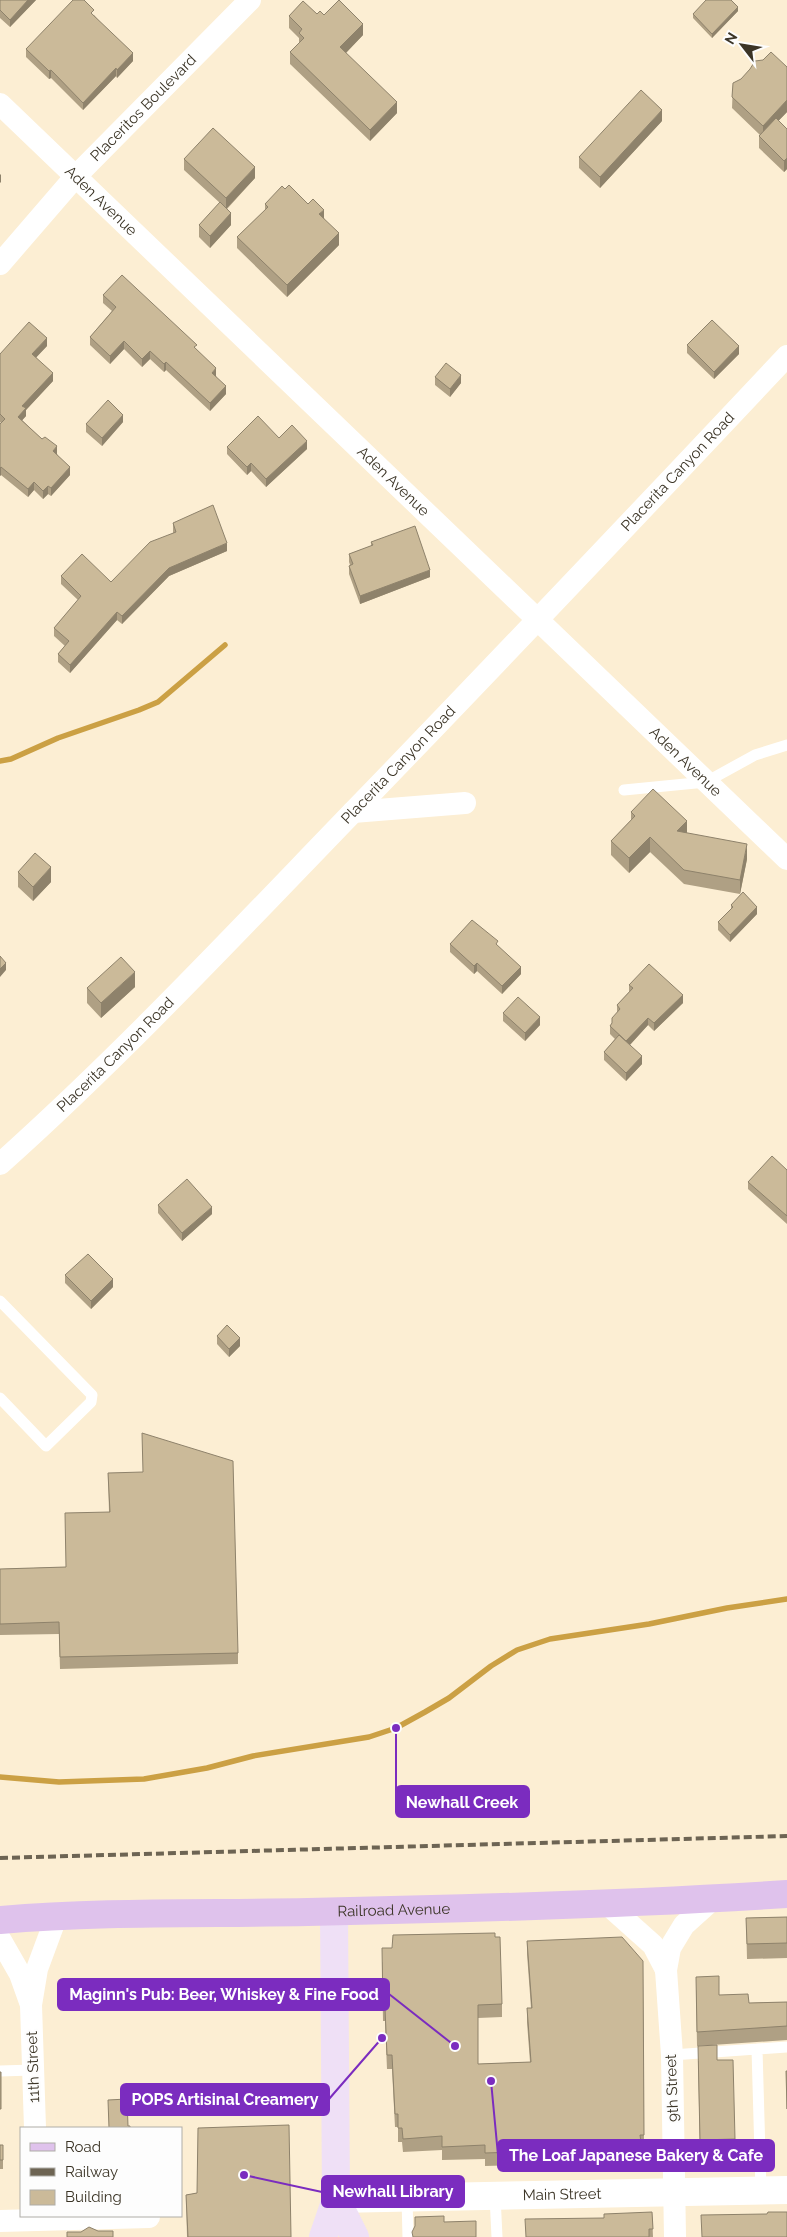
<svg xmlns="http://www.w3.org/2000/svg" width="787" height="2237" font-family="Raleway,sans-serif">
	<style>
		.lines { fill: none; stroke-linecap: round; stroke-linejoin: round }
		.stream { stroke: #cba044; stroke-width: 5.5 }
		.service { stroke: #fff; stroke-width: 11 }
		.minor { stroke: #fff; stroke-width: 22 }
		.tertiary { stroke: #fff; stroke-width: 28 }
		.secondary { stroke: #efe0f6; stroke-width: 28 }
		.primary { stroke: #dfc2ec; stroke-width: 28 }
		.rail { stroke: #6d6453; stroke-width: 4; stroke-dasharray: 8 4; stroke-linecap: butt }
		.wall { fill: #afa084 }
		.shaded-wall { fill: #8e826b }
		.building { fill: #cbba99; stroke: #8e826b }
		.labels { text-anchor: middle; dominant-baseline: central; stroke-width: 4.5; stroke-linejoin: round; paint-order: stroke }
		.street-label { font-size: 15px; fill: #3b3426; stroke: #fdfdfd }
		.leader { fill: none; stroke: #7b2cbf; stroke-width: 2 }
		.callout-dot { fill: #7b2cbf; stroke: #fdfdfd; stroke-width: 2 }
		.callout { fill: #7b2cbf; stroke: #7b2cbf; stroke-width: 2 }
		.callout-label { font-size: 16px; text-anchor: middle; font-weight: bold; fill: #fff }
	</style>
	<rect width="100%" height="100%" fill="#fceed3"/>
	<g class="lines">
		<path class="stream" d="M 0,761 L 11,759 L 58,738 L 139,710 L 158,702 L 225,645
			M 0,1777 L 59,1782 L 144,1779 L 207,1768 L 253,1756 L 369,1737 L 396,1728 L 425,1712 L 449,1698 L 491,1666 L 517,1650 L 550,1639 L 649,1624 L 727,1608 L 787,1599"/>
		<path class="service" d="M 624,790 L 706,782 L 755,755 L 787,745
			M 0,1301 L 92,1395 L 91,1402 L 46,1446 L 0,1398
			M 757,2049 L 761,2190
			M 672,2055 L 787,2047
			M 0,2071 L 33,2070
			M 495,2196 L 497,2237
			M 407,2198 L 408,2237"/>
		<g class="minor">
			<path id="s1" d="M 0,104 L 787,859"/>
			<path id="s2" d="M 0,264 L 76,176 L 250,0"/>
			<path d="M 353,812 L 465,803"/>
			<path id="s3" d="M 0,1164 C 124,1053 238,931 353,812 C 499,661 643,509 787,356"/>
			<path d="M 606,1903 L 653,1945 L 666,1970"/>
			<path d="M 0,1939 L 20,1974 L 30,2002"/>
			<path d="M 35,2128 L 31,2005 L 37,1969 L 57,1915"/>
			<path d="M 0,2221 L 149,2217"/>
			<path d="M 675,2237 L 672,2055 L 666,1970 L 670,1948 L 684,1925 L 714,1898"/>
		</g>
		<path class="tertiary" id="s4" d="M 336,2199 L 787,2190"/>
		<path class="secondary" d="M 336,2199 L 355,2237
			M 323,2237 L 336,2199 L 334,1912"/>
		<path class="primary" id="s5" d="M 0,1920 C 102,1911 206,1914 308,1912 C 468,1909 628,1904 787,1894"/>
		<path class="rail" d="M 0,1858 L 787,1836"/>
	</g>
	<path class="wall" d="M 0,0 L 36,0 L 10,27 L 0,18 Z
		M 738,11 L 712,38 L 693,18 L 693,14 Z
		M 317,14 L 324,15 L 363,35 L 346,53 L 397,113 L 370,141 L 290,64 L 290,52 L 299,43 L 299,38 L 289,28 L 289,16 Z
		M 94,15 L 133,61 L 117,78 L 116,76 L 83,110 L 51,78 L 49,79 L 26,57 L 26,49 Z
		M 787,67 L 787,112 L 778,121 L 787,129 L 787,169 L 784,172 L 759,148 L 759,136 L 760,135 L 732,108 L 733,83 Z
		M 662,121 L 600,188 L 579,168 L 579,157 Z
		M 184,159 L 255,178 L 227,209 L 231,225 L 210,248 L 199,237 L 199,225 L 220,203 L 184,170 Z
		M 285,189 L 308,204 L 324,218 L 339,245 L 287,297 L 237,248 L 237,237 L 265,210 L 265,204 Z
		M 103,295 L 197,350 L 216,376 L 226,394 L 210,411 L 166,370 L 164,372 L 150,359 L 142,367 L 124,349 L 110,364 L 90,345 L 90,337 L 112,311 L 103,303 Z
		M 687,345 L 739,354 L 714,379 L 687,353 Z
		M 47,346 L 36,357 L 53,381 L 26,410 L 26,416 L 22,420 L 57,454 L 70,475 L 51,496 L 48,494 L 43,499 L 34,490 L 28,497 L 1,475 L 0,476 L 0,424 L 1,423 L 0,422 L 0,354 Z
		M 435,377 L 461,383 L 450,397 L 435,385 Z
		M 123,422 L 102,446 L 86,432 L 86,424 Z
		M 279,438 L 307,449 L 266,487 L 251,471 L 247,475 L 227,454 L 227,447 Z
		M 173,523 L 227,551 L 169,576 L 122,624 L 117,620 L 70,673 L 58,662 L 58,654 L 65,646 L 54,636 L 54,628 L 78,600 L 61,584 L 61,576 L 111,582 L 173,533 Z
		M 371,542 L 430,577 L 360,604 L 349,574 L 349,566 L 350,565 L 349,562 L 349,554 L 371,546 Z
		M 631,812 L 687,833 L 747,859 L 740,894 L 684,884 L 650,852 L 629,873 L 611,855 L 611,841 L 631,820 Z
		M 18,872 L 51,882 L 33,901 L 18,887 Z
		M 731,905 L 757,914 L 730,942 L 718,930 L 718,922 L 731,909 Z
		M 450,944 L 498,946 L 521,974 L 502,994 L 477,971 L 474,974 L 450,952 Z
		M 629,985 L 683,1003 L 654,1031 L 648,1025 L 630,1045 L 642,1064 L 626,1081 L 604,1060 L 604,1052 L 615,1039 L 610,1034 L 610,1026 L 612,1023 L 617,1013 L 617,1005 L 629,992 Z
		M 135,987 L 101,1018 L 87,1003 L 87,988 Z
		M 503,1013 L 540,1025 L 525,1041 L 503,1021 Z
		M 787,1170 L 787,1224 L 748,1189 L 748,1182 Z
		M 158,1205 L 212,1214 L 182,1241 L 158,1213 Z
		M 65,1275 L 113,1287 L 91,1309 L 65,1283 Z
		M 217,1336 L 240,1346 L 229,1357 L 217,1344 Z
		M 108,1473 L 238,1653 L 238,1664 L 60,1669 L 59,1634 L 0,1635 L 0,1569 L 66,1567 L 109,1512 Z
		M 787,1917 L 787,1958 L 747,1959 L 746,1918 Z
		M 527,1941 L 643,1961 L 644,2148 L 641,2148 L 641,2156 L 567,2159 L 567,2156 L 515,2158 L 515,2165 L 485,2166 L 485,2159 L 442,2160 L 442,2150 L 403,2152 L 402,2142 L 398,2142 L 398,2127 L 395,2127 L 392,2069 L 387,2069 L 385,2021 L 383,2021 L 382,1962 L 502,2004 L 502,2017 L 478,2018 L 478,2064 L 530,2062 L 527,2022 L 527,2008 L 531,2008 L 527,1954 Z
		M 696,1990 L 719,1995 L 749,2003 L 787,2002 L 787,2040 L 697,2046 Z
		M 717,2060 L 735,2139 L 735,2154 L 700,2155 L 698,2061 Z
		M 0,2145 L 3,2145 L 3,2169 L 0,2169 Z
		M 197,2193 L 291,2237 L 187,2237 L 186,2195 Z
		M 652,2212 L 653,2237 L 525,2237 L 604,2218 Z"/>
	<path class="shaded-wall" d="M 28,0 L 36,0 L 10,27 L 10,20 Z
		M 738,7 L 738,11 L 712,38 L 712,34 Z
		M 363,24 L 363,35 L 340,59 L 340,47 Z
		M 133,53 L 133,61 L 117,78 L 117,70 Z
		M 116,68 L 116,76 L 83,110 L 83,103 Z
		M 51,70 L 51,78 L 49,79 L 49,71 Z
		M 787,100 L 787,112 L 763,137 L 763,126 Z
		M 397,102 L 397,113 L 370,141 L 370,130 Z
		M 662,110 L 662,121 L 600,188 L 600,177 Z
		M 787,158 L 787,169 L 784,172 L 784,161 Z
		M 255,167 L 255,178 L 226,209 L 226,198 Z
		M 1,174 L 1,182 L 0,183 L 0,175 Z
		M 324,210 L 324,221 L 319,214 Z
		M 231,213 L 231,225 L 210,248 L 210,236 Z
		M 339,233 L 339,245 L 287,297 L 287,285 Z
		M 47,338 L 47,346 L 32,362 L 32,354 Z
		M 124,341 L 124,349 L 110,364 L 110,356 Z
		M 739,346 L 739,354 L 714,379 L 714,372 Z
		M 150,351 L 150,359 L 142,367 L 142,359 Z
		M 166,362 L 166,370 L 164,372 L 164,364 Z
		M 216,368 L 216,376 L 212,380 L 212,373 Z
		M 53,373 L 53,381 L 26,410 L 26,416 L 18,425 L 18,417 L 22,406 Z
		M 461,375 L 461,383 L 450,397 L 450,389 Z
		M 226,386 L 226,394 L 210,411 L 210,403 Z
		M 123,415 L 123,422 L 102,446 L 102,438 Z
		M 307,441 L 307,449 L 266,487 L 266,479 Z
		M 57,446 L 57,454 L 53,459 L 53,451 Z
		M 251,463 L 251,471 L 247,475 L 247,467 Z
		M 1,467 L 1,475 L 0,476 L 0,468 Z
		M 70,467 L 70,475 L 51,496 L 51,488 Z
		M 34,482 L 34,490 L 28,497 L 28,489 Z
		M 48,486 L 48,494 L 43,499 L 43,491 Z
		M 227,543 L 227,551 L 169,576 L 122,624 L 122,616 L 169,568 Z
		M 430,570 L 430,577 L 360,604 L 360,596 Z
		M 117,612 L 117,620 L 70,673 L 70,665 Z
		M 687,821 L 687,836 L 677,831 Z
		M 650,837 L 650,852 L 629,873 L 629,858 Z
		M 747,844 L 747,859 L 740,894 L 740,880 Z
		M 51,867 L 51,882 L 33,901 L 33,887 Z
		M 757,907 L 757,914 L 730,942 L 730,935 Z
		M 6,963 L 6,970 L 0,977 L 0,969 Z
		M 477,963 L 477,971 L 474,974 L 474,966 Z
		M 521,967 L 521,974 L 502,994 L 502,986 Z
		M 135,972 L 135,987 L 101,1018 L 101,1003 Z
		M 683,995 L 683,1003 L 654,1031 L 654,1023 Z
		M 540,1017 L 540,1025 L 525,1041 L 525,1033 Z
		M 648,1018 L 648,1025 L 626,1049 L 626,1041 Z
		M 642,1056 L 642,1064 L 626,1081 L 626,1073 Z
		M 212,1207 L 212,1214 L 182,1241 L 182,1233 Z
		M 113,1279 L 113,1287 L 91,1309 L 91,1301 Z
		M 240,1338 L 240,1346 L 229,1357 L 229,1349 Z"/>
	<path class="building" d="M 0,0 L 28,0 L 10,20 L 0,10 Z
		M 73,0 L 84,0 L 94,10 L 91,13 L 133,53 L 117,70 L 116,68 L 83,103 L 51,70 L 49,71 L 26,49 Z
		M 339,0 L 363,24 L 340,47 L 397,102 L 370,130 L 290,52 L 304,38 L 299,33 L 302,29 L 289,16 L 303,1 L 317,14 L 320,11 L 324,15 Z
		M 706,0 L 731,0 L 738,7 L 712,34 L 693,14 Z
		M 771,52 L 787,67 L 787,100 L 763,126 L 732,97 L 733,83 L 741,79 L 750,69 L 755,61 L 763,60 Z
		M 641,90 L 662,110 L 600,177 L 579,157 Z
		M 776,118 L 787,129 L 787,158 L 784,161 L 759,136 Z
		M 213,128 L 255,167 L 226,198 L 184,159 Z
		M 289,185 L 308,204 L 313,199 L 324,210 L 319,214 L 339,233 L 287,285 L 237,237 L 268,207 L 265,204 L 282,186 L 285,189 Z
		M 220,202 L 231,213 L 210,236 L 199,225 Z
		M 122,275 L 197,345 L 194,347 L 216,368 L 212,373 L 226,386 L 210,403 L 166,362 L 164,364 L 150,351 L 142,359 L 124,341 L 110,356 L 90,337 L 116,307 L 103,295 Z
		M 712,320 L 739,346 L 714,372 L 687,345 Z
		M 29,322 L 47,338 L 32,354 L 53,373 L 22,406 L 26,408 L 18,417 L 42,439 L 45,437 L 57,446 L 53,451 L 70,467 L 51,488 L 48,486 L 43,491 L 34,482 L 28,489 L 1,467 L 0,468 L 0,424 L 5,419 L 0,414 L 0,354 Z
		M 446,363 L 461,375 L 450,389 L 435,377 Z
		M 108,400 L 123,415 L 102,438 L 86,424 Z
		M 258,416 L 279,438 L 292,425 L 307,441 L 266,479 L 251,463 L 247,467 L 227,447 Z
		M 213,505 L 227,543 L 169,568 L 122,616 L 117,612 L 70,665 L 58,654 L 69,641 L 54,628 L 81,596 L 61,576 L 82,554 L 111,582 L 150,542 L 176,532 L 173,523 Z
		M 415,526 L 430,570 L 360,596 L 349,566 L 353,564 L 349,554 L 373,545 L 371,542 Z
		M 653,789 L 687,821 L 677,831 L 747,844 L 740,880 L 684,870 L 650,837 L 629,858 L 611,841 L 635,816 L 631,812 Z
		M 35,853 L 51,867 L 33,887 L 18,872 Z
		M 743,892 L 757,907 L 730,935 L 718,922 L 733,907 L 731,905 Z
		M 472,920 L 498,941 L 496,944 L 521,967 L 502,986 L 477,963 L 474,966 L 450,944 Z
		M 0,956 L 6,963 L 0,969 Z
		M 121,957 L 135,972 L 101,1003 L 87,988 Z
		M 649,964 L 683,995 L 654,1023 L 648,1018 L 626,1041 L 610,1026 L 612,1023 L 612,1018 L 620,1009 L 617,1005 L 633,988 L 629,985 Z
		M 518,997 L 540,1017 L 525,1033 L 503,1013 Z
		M 619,1035 L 642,1056 L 626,1073 L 604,1052 Z
		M 772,1156 L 787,1170 L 787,1216 L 748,1182 Z
		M 187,1179 L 212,1207 L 182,1233 L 158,1205 Z
		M 88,1254 L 113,1279 L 91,1301 L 65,1275 Z
		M 227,1325 L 240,1338 L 229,1349 L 217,1336 Z
		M 142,1433 L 233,1461 L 238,1653 L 60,1657 L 59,1622 L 0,1624 L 0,1569 L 66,1567 L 65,1513 L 110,1512 L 108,1473 L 143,1472 Z
		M 787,1917 L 787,1943 L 747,1944 L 746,1918 Z
		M 495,1933 L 495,1937 L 500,1937 L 502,2004 L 478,2005 L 478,2064 L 531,2062 L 527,2008 L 532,2008 L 527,1941 L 622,1937 L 643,1961 L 644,2135 L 640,2135 L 641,2143 L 567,2146 L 567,2143 L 515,2145 L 515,2152 L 485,2153 L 485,2145 L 442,2147 L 442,2136 L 403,2139 L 402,2128 L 398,2128 L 398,2114 L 395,2114 L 392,2055 L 387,2055 L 385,2008 L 383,2008 L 382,1948 L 392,1948 L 393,1935 Z
		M 719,1976 L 719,1995 L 748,1994 L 749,2003 L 787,2002 L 787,2026 L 697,2032 L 696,1977 Z
		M 717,2045 L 717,2060 L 733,2060 L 735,2139 L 700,2140 L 698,2046 Z
		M 786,2071 L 787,2071 L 787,2109 Z
		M 0,2072 L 1,2072 L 1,2109 L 0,2109 Z
		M 127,2099 L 128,2126 L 130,2126 L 130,2128 L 109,2128 L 108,2100 Z
		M 289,2125 L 291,2237 L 188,2237 L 186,2195 L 197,2193 L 198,2128 Z
		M 0,2145 L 3,2145 L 3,2160 L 0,2160 Z
		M 652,2212 L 653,2229 L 649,2229 L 649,2237 L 526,2237 L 525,2219 L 604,2218 L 604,2214 Z
		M 768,2212 L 787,2212 L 787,2237 L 702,2237 L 701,2215 L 767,2214 Z
		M 444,2216 L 444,2222 L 476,2221 L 476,2237 L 413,2237 L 412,2232 L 415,2226 L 415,2217 Z
		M 89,2227 L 98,2231 L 113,2231 L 113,2237 L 67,2237 L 67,2232 L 81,2232 Z"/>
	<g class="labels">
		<g class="street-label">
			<text stroke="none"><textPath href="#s2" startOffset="212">Placeritos Boulevard</textPath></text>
			<text stroke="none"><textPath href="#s1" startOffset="140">Aden Avenue</textPath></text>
			<text stroke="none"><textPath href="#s3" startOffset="969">Placerita Canyon Road</textPath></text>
			<text stroke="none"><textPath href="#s1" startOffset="545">Aden Avenue</textPath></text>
			<text stroke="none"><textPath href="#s1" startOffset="950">Aden Avenue</textPath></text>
			<text stroke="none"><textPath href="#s3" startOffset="564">Placerita Canyon Road</textPath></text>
			<text stroke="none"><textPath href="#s3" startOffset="159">Placerita Canyon Road</textPath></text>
			<text stroke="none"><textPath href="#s5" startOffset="394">Railroad Avenue</textPath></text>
			<text transform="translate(33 2067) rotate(-92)">11th Street</text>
			<text transform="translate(672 2088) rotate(-92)">9th Street</text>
			<text stroke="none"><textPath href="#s4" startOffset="226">Main Street</textPath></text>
		</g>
	</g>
	<path class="leader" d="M396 1728L396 1802M455 2046L389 1994M382 2038L329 2099M491 2081L498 2155M244 2175L322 2192"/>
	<g class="callout-dot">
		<circle cx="396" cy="1728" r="5"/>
		<circle cx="455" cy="2046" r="5"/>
		<circle cx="382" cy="2038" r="5"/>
		<circle cx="491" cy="2081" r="5"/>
		<circle cx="244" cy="2175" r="5"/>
	</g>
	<g class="callout">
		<rect x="396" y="1786" width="133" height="31" rx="5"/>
		<rect x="58" y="1979" width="331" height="31" rx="5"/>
		<rect x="121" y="2084" width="208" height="31" rx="5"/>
		<rect x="498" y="2140" width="276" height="31" rx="5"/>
		<rect x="322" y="2176" width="142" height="31" rx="5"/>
	</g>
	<g class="callout-label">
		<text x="462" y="1808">Newhall Creek</text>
		<text x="224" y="2000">Maginn's Pub: Beer, Whiskey &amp; Fine Food</text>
		<text x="225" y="2105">POPS Artisinal Creamery</text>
		<text x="636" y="2161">The Loaf Japanese Bakery &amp; Cafe</text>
		<text x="393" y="2197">Newhall Library</text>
	</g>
	<rect x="20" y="2127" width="162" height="90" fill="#fdfdfd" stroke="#afada7"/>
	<rect x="30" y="2143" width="25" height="8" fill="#dfc2ec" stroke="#afada7"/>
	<text x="65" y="2152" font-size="15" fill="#3b3426">Road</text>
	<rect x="30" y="2168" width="25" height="8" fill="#6d6453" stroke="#afada7"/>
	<text x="65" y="2177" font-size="15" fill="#3b3426">Railway</text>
	<rect x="30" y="2190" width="25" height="15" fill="#cbba99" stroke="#afada7"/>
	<text x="65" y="2202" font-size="15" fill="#3b3426">Building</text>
	<g transform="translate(742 45) rotate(301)" stroke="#fdfdfd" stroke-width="4" paint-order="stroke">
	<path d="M0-4L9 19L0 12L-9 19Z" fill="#3b3426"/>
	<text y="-8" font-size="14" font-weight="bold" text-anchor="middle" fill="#3b3426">N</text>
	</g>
</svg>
